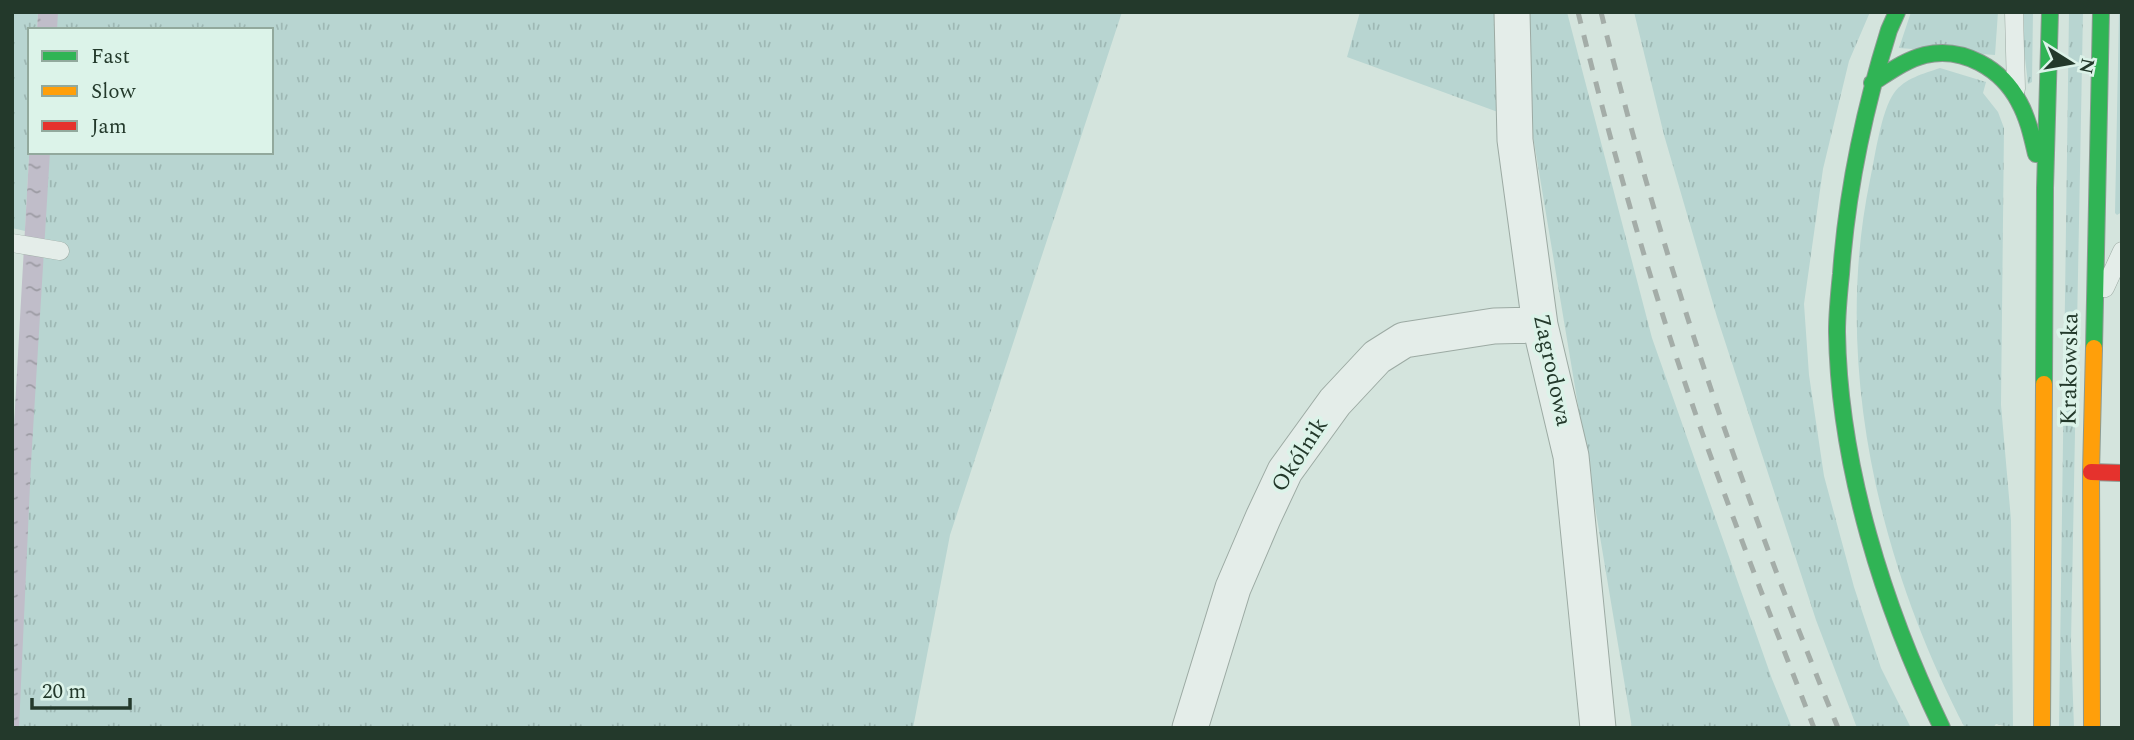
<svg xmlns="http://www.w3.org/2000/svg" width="2134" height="740" font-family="Spectral,serif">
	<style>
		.grass { fill: url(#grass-tufts) }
		.water { fill: url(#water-ripples) }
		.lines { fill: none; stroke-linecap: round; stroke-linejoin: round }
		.lane-casing { stroke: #9caaa3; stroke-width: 19 }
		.street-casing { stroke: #9caaa3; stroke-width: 37 }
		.fast-casing { stroke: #8c9a92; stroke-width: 18 }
		.slow-casing { stroke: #8c9a92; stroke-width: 18 }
		.jam-casing { stroke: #8c9a92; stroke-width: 18 }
		.lane { stroke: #e4ede9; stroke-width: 18 }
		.street { stroke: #e4ede9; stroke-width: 35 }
		.fast { stroke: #30b455; stroke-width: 16 }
		.slow { stroke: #ff9f0a; stroke-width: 16 }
		.jam { stroke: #e5322d; stroke-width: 16 }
		.rail { stroke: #a4ada8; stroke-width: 5; stroke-dasharray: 12 12; stroke-linecap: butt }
		.labels { text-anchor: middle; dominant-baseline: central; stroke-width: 7; stroke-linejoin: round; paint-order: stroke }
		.street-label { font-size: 23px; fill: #23392b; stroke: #dcf3e9 }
	</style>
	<defs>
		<pattern id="grass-tufts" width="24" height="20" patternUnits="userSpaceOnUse" patternTransform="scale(1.75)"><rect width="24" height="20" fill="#b8d5d1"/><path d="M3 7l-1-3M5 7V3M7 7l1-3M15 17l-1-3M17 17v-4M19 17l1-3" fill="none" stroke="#9eb8b4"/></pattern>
		<pattern id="water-ripples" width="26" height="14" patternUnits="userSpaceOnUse" patternTransform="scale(1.75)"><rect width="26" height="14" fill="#c0bdc9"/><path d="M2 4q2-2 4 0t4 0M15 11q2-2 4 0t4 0" fill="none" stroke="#9c9ba3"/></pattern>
	</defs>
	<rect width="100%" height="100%" fill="#d4e4dd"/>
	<path class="grass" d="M 12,12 L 38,12 L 37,30 L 30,30 L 30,139 L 25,231 L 12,228 Z
		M 39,12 L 1122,12 L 950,535 L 913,728 L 12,728 L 12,462 L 31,152 L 271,152 L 271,30 L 38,30 Z
		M 1360,12 L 1567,12 L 1652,338 L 1772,679 L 1792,728 L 1632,728 L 1531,124 L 1347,57 Z
		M 1634,12 L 1870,12 L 1849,61 L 1823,169 L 1804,304 L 1809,375 L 1824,476 L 1854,587 L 1881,668 L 1911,728 L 1857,728 L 1816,620 L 1717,317 L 1664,135 Z
		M 1911,12 L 1998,12 L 1995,55 L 1899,48 Z
		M 2024,12 L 2033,12 L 2032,82 L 2028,84 L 2024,50 Z
		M 2069,12 L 2083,12 L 2071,643 L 2074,728 L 2059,728 Z
		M 2119,12 L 2122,12 L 2122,212 L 2117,215 L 2115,213 Z
		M 1940,68 L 1986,82 L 1983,93 L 1998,112 L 2004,128 L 2001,405 L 2011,520 L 2013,728 L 1996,724 L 1993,728 L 1965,728 C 1879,564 1832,363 1870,180 C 1875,157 1881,111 1894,93 C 1905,78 1923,74 1940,68 Z"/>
	<path class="water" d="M 38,12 L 58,12 L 57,30 L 37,30 Z
		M 30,139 L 30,152 L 50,152 L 31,463 L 19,728 L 12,728 L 12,462 Z"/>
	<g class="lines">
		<g class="lane-casing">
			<path id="lane" d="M 2014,12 L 2016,89
				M 12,243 L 60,251
				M 2105,288 L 2122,251"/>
		</g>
		<g class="street-casing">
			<path id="street" d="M 1512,12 L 1515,140 L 1540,325 L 1571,456 L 1598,728
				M 1190,728 L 1233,588 L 1263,518 L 1285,471 L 1335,402 L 1377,357 L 1404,340 L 1494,326 L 1540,325"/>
		</g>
		<g class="fast-casing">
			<path id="fast" d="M 1889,30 C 1864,110 1847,190 1841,274 C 1839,293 1837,312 1837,332 C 1839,466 1884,608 1942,728
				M 1889,30 L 1897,12
				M 1872,83 C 1888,73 1905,60 1925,55 C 1963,46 2002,69 2019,102 C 2028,118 2032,137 2036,154
				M 2094,348 L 2101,12
				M 2044,384 L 2045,188 L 2050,12"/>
		</g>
		<g class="slow-casing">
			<path id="slow" d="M 2042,728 L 2044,384
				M 2092,728 L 2091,472 L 2094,348"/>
		</g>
		<g class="jam-casing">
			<path id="jam" d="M 2091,472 L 2122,473"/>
		</g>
		<use href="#lane" class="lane"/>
		<use href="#street" class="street"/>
		<use href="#fast" class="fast"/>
		<use href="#slow" class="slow"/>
		<use href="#jam" class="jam"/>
		<path class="rail" d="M 1578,12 C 1613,154 1654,297 1703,435 C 1738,533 1776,630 1814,728
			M 1601,12 C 1661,256 1742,495 1838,728"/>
	</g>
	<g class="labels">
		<g class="street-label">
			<text transform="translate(2070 369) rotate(-89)">Krakowska</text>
			<text transform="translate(1552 370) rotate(78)">Zagrodowa</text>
			<text transform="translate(1300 455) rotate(-57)">Okólnik</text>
		</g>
	</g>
	<rect width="2134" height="740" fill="none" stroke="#23392b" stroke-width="28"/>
	<rect x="28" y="28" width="245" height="126" fill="#dcf3e9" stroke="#92a99d" stroke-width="2"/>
	<rect x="42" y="51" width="35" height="10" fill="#30b455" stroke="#92a99d" stroke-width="2"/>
	<text x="91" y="63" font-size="21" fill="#23392b">Fast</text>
	<rect x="42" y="86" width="35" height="10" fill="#ff9f0a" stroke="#92a99d" stroke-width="2"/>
	<text x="91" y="98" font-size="21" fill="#23392b">Slow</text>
	<rect x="42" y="121" width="35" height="10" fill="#e5322d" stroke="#92a99d" stroke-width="2"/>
	<text x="91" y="133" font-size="21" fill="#23392b">Jam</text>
	<g transform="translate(2071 63) rotate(101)" stroke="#dcf3e9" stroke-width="5" paint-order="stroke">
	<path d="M0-5L12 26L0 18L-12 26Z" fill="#23392b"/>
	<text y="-10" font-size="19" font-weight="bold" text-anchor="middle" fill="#23392b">N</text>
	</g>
	<path d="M32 698v10h98v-10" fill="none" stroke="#23392b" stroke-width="3.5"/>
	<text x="42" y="698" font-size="21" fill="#23392b" stroke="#dcf3e9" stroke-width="5" paint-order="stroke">20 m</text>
</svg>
